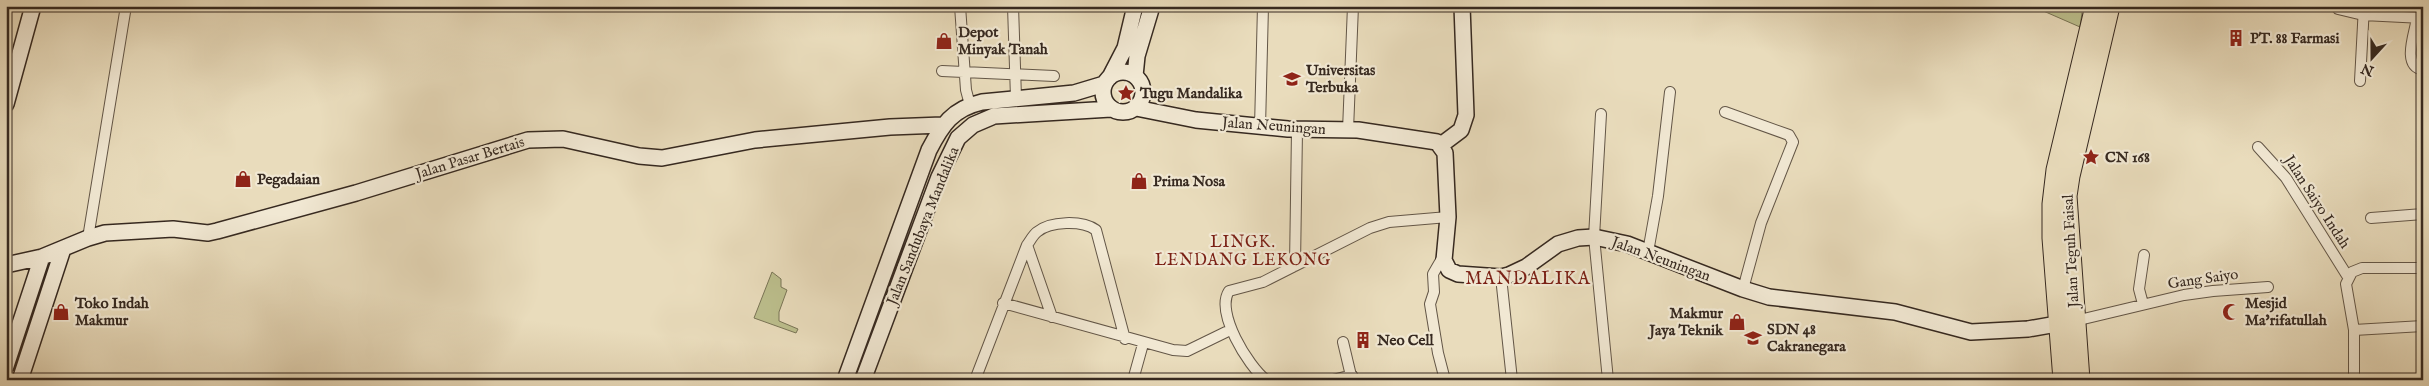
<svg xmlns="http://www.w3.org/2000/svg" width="2429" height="386" font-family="'IM FELL English',serif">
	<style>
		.green { fill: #bcbf8d; stroke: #797456 }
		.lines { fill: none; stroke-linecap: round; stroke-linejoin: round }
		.street-casing { stroke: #635647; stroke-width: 12 }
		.secondary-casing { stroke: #362920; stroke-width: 18 }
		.highway-casing { stroke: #362920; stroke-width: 21 }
		.street { stroke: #f1e8d3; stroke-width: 10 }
		.secondary { stroke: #f1e8d3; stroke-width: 15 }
		.highway { stroke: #e9dcbc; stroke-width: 19 }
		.labels { text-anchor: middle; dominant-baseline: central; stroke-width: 4.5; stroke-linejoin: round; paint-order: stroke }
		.poi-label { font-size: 15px; font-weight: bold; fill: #362920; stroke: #f1e8d3; text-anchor: start }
		.street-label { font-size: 15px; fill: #362920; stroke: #f1e8d3 }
		.neighbourhood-label { font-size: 16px; letter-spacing: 1px; fill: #7a1f14; stroke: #f1e8d3 }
		.quarter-label { font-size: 18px; letter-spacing: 1px; fill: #7a1f14; stroke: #f1e8d3 }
	</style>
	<rect width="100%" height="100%" fill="#e9dcbc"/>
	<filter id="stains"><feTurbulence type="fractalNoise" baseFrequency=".004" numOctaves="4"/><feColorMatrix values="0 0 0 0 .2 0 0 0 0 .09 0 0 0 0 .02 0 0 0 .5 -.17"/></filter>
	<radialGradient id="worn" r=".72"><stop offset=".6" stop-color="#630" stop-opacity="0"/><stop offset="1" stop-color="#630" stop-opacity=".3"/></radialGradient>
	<path class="green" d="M 2032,6 L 2083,6 L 2080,27 Z
		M 772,272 L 781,279 L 781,287 L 787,290 L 779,312 L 779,321 L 798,329 L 796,333 L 754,318 Z"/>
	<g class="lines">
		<g class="street-casing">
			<path id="street" d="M 960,6 L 966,90 L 970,105
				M 1013,6 L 1016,98
				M 2338,9 L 2363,15 L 2423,18
				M 2417,18 C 2415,33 2401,66 2423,70
				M 942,71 L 1054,76
				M 2360,81 L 2364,6
				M 1725,112 L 1789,135 L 1793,142 L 1761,223 L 1743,289
				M 1601,114 L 1594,237 L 1608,380
				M 1260,127 L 1263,6
				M 1348,130 L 1353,6
				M 2258,147 L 2286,178 L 2348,277
				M 2371,218 L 2423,214
				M 88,238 L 126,6
				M 1027,245 L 1052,317
				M 1648,252 L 1658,196 L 1670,92
				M 1444,255 L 1433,274 L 1434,292 L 1430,304 L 1438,353 L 1445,380
				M 1295,266 L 1297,130
				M 1501,277 L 1512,380
				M 1003,303 L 1173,350 L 1187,351 L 1226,332
				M 2143,304 L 2139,289 L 2144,255
				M 2075,321 L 2184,295 L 2213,291 L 2268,287
				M 2354,330 L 2423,326
				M 1343,342 L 1352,380
				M 975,380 L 1027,245 C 1030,241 1033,235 1037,232 C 1050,221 1082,220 1096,230 L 1125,339
				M 1133,380 L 1143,344
				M 1266,380 C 1248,366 1215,312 1229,291 L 1263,282 L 1370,228 L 1389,222 L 1448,217
				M 1333,380 L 1352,375
				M 2354,380 L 2354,330 L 2346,284 L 2352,272 L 2362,268 L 2423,268"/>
		</g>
		<g class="secondary-casing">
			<path id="secondary" d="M1103 92a20 20 0 1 1 40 0a20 20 0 1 1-40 0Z
				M 1135,76 L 1137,56 L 1152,6
				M 1110,77 L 1125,48 L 1135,6
				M 6,104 L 33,6
				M 1136,108 L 1196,120 L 1288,129 L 1358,130 L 1437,142 L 1445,153 L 1448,217 L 1444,260 L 1449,270 L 1458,274 L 1501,277 L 1509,275 L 1526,267 L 1558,244 L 1578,238 L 1594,237 L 1627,244 L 1743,289 L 1769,297 L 1895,312 L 1971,332 L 2028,329 L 2068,322
				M 1441,145 L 1461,130 L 1466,115 L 1462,6
				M 6,265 L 42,257 L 88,238 L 105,233 L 173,229 L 208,233 L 217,231 L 356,193 L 528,140 L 563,139 L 639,156 L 662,158 L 755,140 L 890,127 L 942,125
				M 6,366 L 42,257
				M 20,380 L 63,249
				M 845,380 L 929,150 C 942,125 952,109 982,102 L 1074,93 L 1104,84
				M 863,380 L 939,177 L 958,138 L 973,125 L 994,116 L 1111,109"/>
		</g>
		<g class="highway-casing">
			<path id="highway" d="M 2063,380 L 2052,238 L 2052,204 L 2056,170 L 2095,6
				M 2080,380 L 2067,196 L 2070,176 L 2110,6"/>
		</g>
		<use href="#street" class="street"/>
		<use href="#secondary" class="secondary"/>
		<use href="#highway" class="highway"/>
	</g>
	<defs>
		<g id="building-bare" transform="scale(1.35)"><path d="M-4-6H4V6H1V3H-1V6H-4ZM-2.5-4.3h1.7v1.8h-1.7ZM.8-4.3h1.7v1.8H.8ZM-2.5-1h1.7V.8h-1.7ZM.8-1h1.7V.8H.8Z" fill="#8f2418" stroke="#f1e8d3" stroke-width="2.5" paint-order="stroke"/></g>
		<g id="shop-bare" transform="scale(1.35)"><path d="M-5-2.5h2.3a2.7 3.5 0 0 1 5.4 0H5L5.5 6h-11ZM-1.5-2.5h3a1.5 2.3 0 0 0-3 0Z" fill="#8f2418" stroke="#f1e8d3" stroke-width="2.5" paint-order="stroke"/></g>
		<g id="university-bare" transform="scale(1.35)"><path d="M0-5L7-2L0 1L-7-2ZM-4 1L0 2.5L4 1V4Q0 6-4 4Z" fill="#8f2418" stroke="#f1e8d3" stroke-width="2.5" paint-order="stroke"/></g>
		<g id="sight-bare" transform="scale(1.35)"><path d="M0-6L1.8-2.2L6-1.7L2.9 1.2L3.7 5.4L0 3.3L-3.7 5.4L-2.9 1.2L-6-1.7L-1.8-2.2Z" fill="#8f2418" stroke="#f1e8d3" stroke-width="2.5" paint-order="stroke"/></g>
		<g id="mosque-bare" transform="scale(1.35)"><path d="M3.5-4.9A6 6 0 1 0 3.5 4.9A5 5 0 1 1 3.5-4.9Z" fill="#8f2418" stroke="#f1e8d3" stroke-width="2.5" paint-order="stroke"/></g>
		<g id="school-bare" transform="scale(1.35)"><path d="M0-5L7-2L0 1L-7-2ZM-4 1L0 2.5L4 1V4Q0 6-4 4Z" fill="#8f2418" stroke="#f1e8d3" stroke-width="2.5" paint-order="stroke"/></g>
	</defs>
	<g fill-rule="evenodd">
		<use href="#building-bare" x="2236" y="38"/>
		<use href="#shop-bare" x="944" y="41"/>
		<use href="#university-bare" x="1292" y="79"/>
		<use href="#sight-bare" x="1126" y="93"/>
		<use href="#sight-bare" x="2091" y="157"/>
		<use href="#shop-bare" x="243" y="179"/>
		<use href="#shop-bare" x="1139" y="181"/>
		<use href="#shop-bare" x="61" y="312"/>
		<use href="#mosque-bare" x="2231" y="312"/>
		<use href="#shop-bare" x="1737" y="322"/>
		<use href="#school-bare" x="1753" y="338"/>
		<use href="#building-bare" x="1363" y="340"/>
	</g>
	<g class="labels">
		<g class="poi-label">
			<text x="958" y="32">Depot<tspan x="958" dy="17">Minyak Tanah</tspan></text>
			<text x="2250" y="38">PT. 88 Farmasi</text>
			<text x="1306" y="70">Universitas<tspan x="1306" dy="17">Terbuka</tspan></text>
			<text x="1140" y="93">Tugu Mandalika</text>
			<text x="2105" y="157">CN 168</text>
			<text x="257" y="179">Pegadaian</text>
			<text x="1153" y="181">Prima Nosa</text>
			<text x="75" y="303">Toko Indah<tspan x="75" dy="17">Makmur</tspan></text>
			<text x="2245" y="303">Mesjid<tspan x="2245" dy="17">Ma'rifatullah</tspan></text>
			<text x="1723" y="313" text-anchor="end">Makmur<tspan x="1723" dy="17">Jaya Teknik</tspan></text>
			<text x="1767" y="329">SDN 48<tspan x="1767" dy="17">Cakranegara</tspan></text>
			<text x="1377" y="340">Neo Cell</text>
		</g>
		<g class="street-label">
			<text transform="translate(1274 126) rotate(4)">Jalan Neuningan</text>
			<text transform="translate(470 158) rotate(-17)">Jalan Pasar Bertais</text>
			<text transform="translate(2317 202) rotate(57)">Jalan Saiyo Indah</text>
			<text transform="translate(923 226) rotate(-68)">Jalan Sandubaya Mandalika</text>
			<text transform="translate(2071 251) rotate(-93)">Jalan Teguh Faisal</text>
			<text transform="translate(1661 259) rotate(20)">Jalan Neuningan</text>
			<text transform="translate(2203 279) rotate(-8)">Gang Saiyo</text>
		</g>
		<g class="neighbourhood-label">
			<text x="1243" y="243">LINGK.<tspan x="1243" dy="18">LENDANG LEKONG</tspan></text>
		</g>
		<g class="quarter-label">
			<text x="1528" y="279">MANDALIKA</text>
		</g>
	</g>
	<rect width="2429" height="386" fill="none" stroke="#e9dcbc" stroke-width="25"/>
	<rect x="8" y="8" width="2414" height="371" fill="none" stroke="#362920" stroke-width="2.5"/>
	<rect x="12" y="12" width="2404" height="361" fill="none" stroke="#362920"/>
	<g transform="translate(2372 58) rotate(201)" stroke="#f1e8d3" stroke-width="4" paint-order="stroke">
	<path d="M0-4L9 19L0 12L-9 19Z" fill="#362920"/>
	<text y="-8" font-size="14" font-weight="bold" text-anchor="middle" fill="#362920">N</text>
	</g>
	<rect width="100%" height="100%" filter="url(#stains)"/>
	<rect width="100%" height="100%" fill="url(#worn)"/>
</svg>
